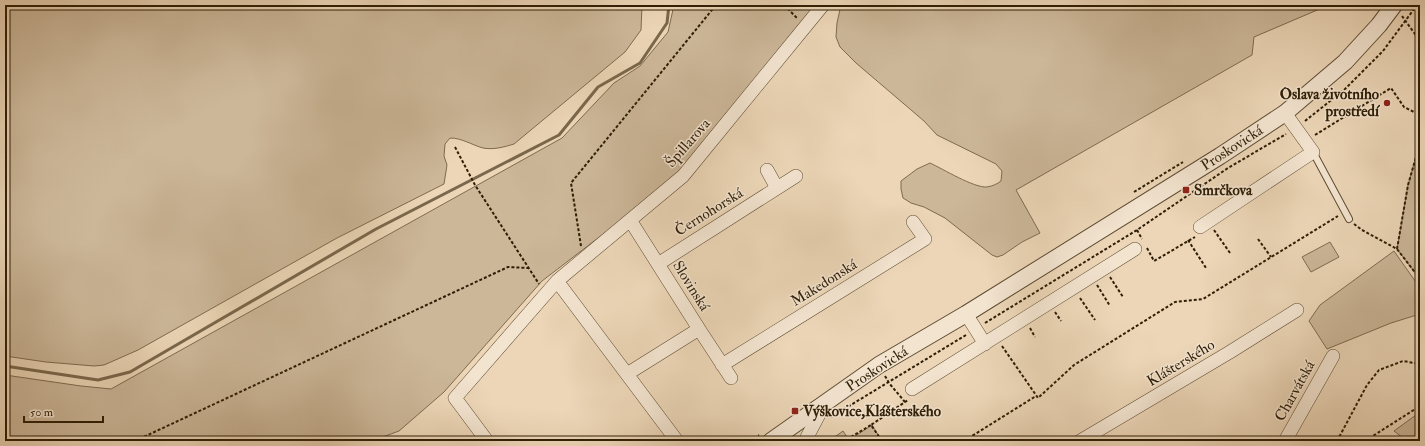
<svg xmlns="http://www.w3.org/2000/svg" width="1425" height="446" font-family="'IM FELL Double Pica',serif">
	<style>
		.green { fill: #ccb799; stroke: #7e6a50 }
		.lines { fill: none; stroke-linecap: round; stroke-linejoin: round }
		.stream { stroke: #7a674c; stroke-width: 3 }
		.service-casing { stroke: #5e4c32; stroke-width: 8 }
		.minor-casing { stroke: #5e4c32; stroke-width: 14 }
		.tertiary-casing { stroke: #5e4c32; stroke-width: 18 }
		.path { stroke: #2f1e06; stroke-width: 2; stroke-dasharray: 3 2; stroke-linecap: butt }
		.service { stroke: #f3e4d0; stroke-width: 6 }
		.minor { stroke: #f3e4d0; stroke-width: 13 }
		.tertiary { stroke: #f3e4d0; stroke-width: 16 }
		.poi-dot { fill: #8f2418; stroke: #f3e4d0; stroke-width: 1.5 }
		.labels { text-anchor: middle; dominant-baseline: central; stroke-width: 3; stroke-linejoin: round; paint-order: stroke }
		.poi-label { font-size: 15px; font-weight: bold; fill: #2f1e06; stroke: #f3e4d0; text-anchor: start }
		.street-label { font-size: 15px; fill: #2f1e06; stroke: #f3e4d0 }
	</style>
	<rect width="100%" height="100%" fill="#ecd6b7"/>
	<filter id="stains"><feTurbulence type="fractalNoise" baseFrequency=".005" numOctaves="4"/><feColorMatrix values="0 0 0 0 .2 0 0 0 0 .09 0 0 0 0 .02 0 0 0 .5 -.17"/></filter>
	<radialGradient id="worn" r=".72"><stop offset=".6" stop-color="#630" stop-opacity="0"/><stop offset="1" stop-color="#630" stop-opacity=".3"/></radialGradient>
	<path class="green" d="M 5,5 L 642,5 L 641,30 L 625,52 L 514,144 C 504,147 494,150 483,148 C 472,145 462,138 450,138 L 445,144 L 444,156 L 447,165 L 444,184 L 337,238 L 138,350 L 104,365 L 94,366 L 46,362 L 5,356 Z
		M 674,5 L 817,5 L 675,179 L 542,281 L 444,392 L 399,431 L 372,441 L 5,441 L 5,375 L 81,386 L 111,389 L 562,138 L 614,83 L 640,66 L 668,32 Z
		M 841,5 L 1329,5 L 1254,37 L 1252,55 L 1016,190 L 1040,233 L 1022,242 L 1003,255 L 997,257 L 992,255 L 945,218 L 924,207 L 911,203 L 903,198 L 901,189 L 901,181 L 917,169 L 930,163 C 943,169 974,188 987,187 C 993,186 997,184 1001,181 L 1002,171 L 996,164 L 937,135 L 924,121 L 856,63 L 840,47 L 836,37 L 837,23 Z
		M 1420,143 L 1420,279 L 1397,249 L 1408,185 Z
		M 1330,242 L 1339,257 L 1311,272 L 1302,257 Z
		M 1394,251 L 1420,288 L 1420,314 L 1391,323 L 1327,349 L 1309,321 L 1320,305 Z
		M 1420,412 L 1420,441 L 1407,441 L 1394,431 Z
		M 872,425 L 882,441 L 829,441 L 843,431 L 849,440 Z"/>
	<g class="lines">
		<path class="stream" d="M 5,366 L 98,380 L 130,372 L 376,229 L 559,135 L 598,87 L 640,63 L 667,23 L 669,5"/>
		<g class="service-casing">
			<path id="service" d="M 1313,152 L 1349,219"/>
		</g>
		<g class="minor-casing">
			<path id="minor" d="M 767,170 L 777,188
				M 630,220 L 699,329
				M 1200,227 L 1313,152 L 1285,113
				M 658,264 L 796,176
				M 557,281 L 677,441
				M 966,314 L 985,344
				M 722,365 L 925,239 L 913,222
				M 627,374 L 699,329 L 731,378
				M 912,389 L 1135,249
				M 487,441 L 455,398 L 557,281 L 683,176 L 823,5
				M 805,441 L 825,403
				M 1080,441 L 1230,352 L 1297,310
				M 1285,441 L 1333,356"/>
		</g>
		<g class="tertiary-casing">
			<path id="tertiary" d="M 771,441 L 879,365 L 966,314 L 1220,156 L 1285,113 L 1345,62 L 1379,25 L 1394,5"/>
		</g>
		<path class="path" d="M 784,5 L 798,19
			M 1402,16 L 1420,41
			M 1305,121 L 1344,90 L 1383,51 L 1417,5
			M 1315,135 L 1391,88 L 1404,107 L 1420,115
			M 455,147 L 475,185 L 539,284
			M 1134,192 L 1183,162
			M 1354,224 L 1362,230 L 1397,249 L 1420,279
			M 1137,230 L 1142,239
			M 1214,230 L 1230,253
			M 1258,239 L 1271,257
			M 1188,240 L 1206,268
			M 581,246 L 571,183 L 716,5
			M 1147,248 L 1154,261 L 1195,237
			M 1397,249 L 1408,185 L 1420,143
			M 1110,277 L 1123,297
			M 1097,285 L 1110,306
			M 1080,298 L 1095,320
			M 1055,312 L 1061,321
			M 985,323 L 1137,230 L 1228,168 L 1286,134
			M 1030,328 L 1035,337
			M 1002,346 L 1038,398 L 1074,365 L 1175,302 L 1203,299 L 1338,216
			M 885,376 L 889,383 L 905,402
			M 831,417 L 966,335
			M 851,437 L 871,425
			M 135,441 L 508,267 L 528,268
			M 750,441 L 759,435
			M 882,441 L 871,425 L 908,400
			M 964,441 L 1036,396
			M 1337,441 L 1367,385 L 1379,370 L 1403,361 L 1420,364
			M 1365,441 L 1420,406"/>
		<use href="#service" class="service"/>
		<use href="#minor" class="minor"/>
		<use href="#tertiary" class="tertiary"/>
	</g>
	<g class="poi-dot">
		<circle cx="1387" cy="103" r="4"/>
		<rect x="1182" y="186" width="8" height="8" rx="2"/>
		<rect x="791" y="407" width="8" height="8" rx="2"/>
	</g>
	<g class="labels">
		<g class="poi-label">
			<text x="1379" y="94" text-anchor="end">Oslava životního<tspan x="1379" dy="17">prostředí</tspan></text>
			<text x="1194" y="190">Smrčkova</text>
			<text x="803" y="411">Výškovice,Klášterského</text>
		</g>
		<g class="street-label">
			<text transform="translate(688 143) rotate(-49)">Špillarova</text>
			<text transform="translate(1232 148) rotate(-33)">Proskovická</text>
			<text transform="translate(709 212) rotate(-32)">Černohorská</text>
			<text transform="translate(824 283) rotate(-32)">Makedonská</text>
			<text transform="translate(691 286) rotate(58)">Slovinská</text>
			<text transform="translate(1181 363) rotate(-31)">Klášterského</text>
			<text transform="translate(877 369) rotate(-33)">Proskovická</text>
			<text transform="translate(1295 391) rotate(-61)">Charvátská</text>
		</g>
	</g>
	<rect width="1425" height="446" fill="none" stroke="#ecd6b7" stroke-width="20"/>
	<rect x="6" y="6" width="1413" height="434" fill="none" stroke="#2f1e06" stroke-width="2"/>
	<rect x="10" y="10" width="1405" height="426" fill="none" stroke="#2f1e06"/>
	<path d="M24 416v6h79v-6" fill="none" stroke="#2f1e06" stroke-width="2"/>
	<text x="30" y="416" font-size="12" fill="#2f1e06" stroke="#f3e4d0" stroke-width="3" paint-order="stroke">50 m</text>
	<rect width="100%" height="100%" filter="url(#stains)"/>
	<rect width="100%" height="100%" fill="url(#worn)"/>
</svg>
